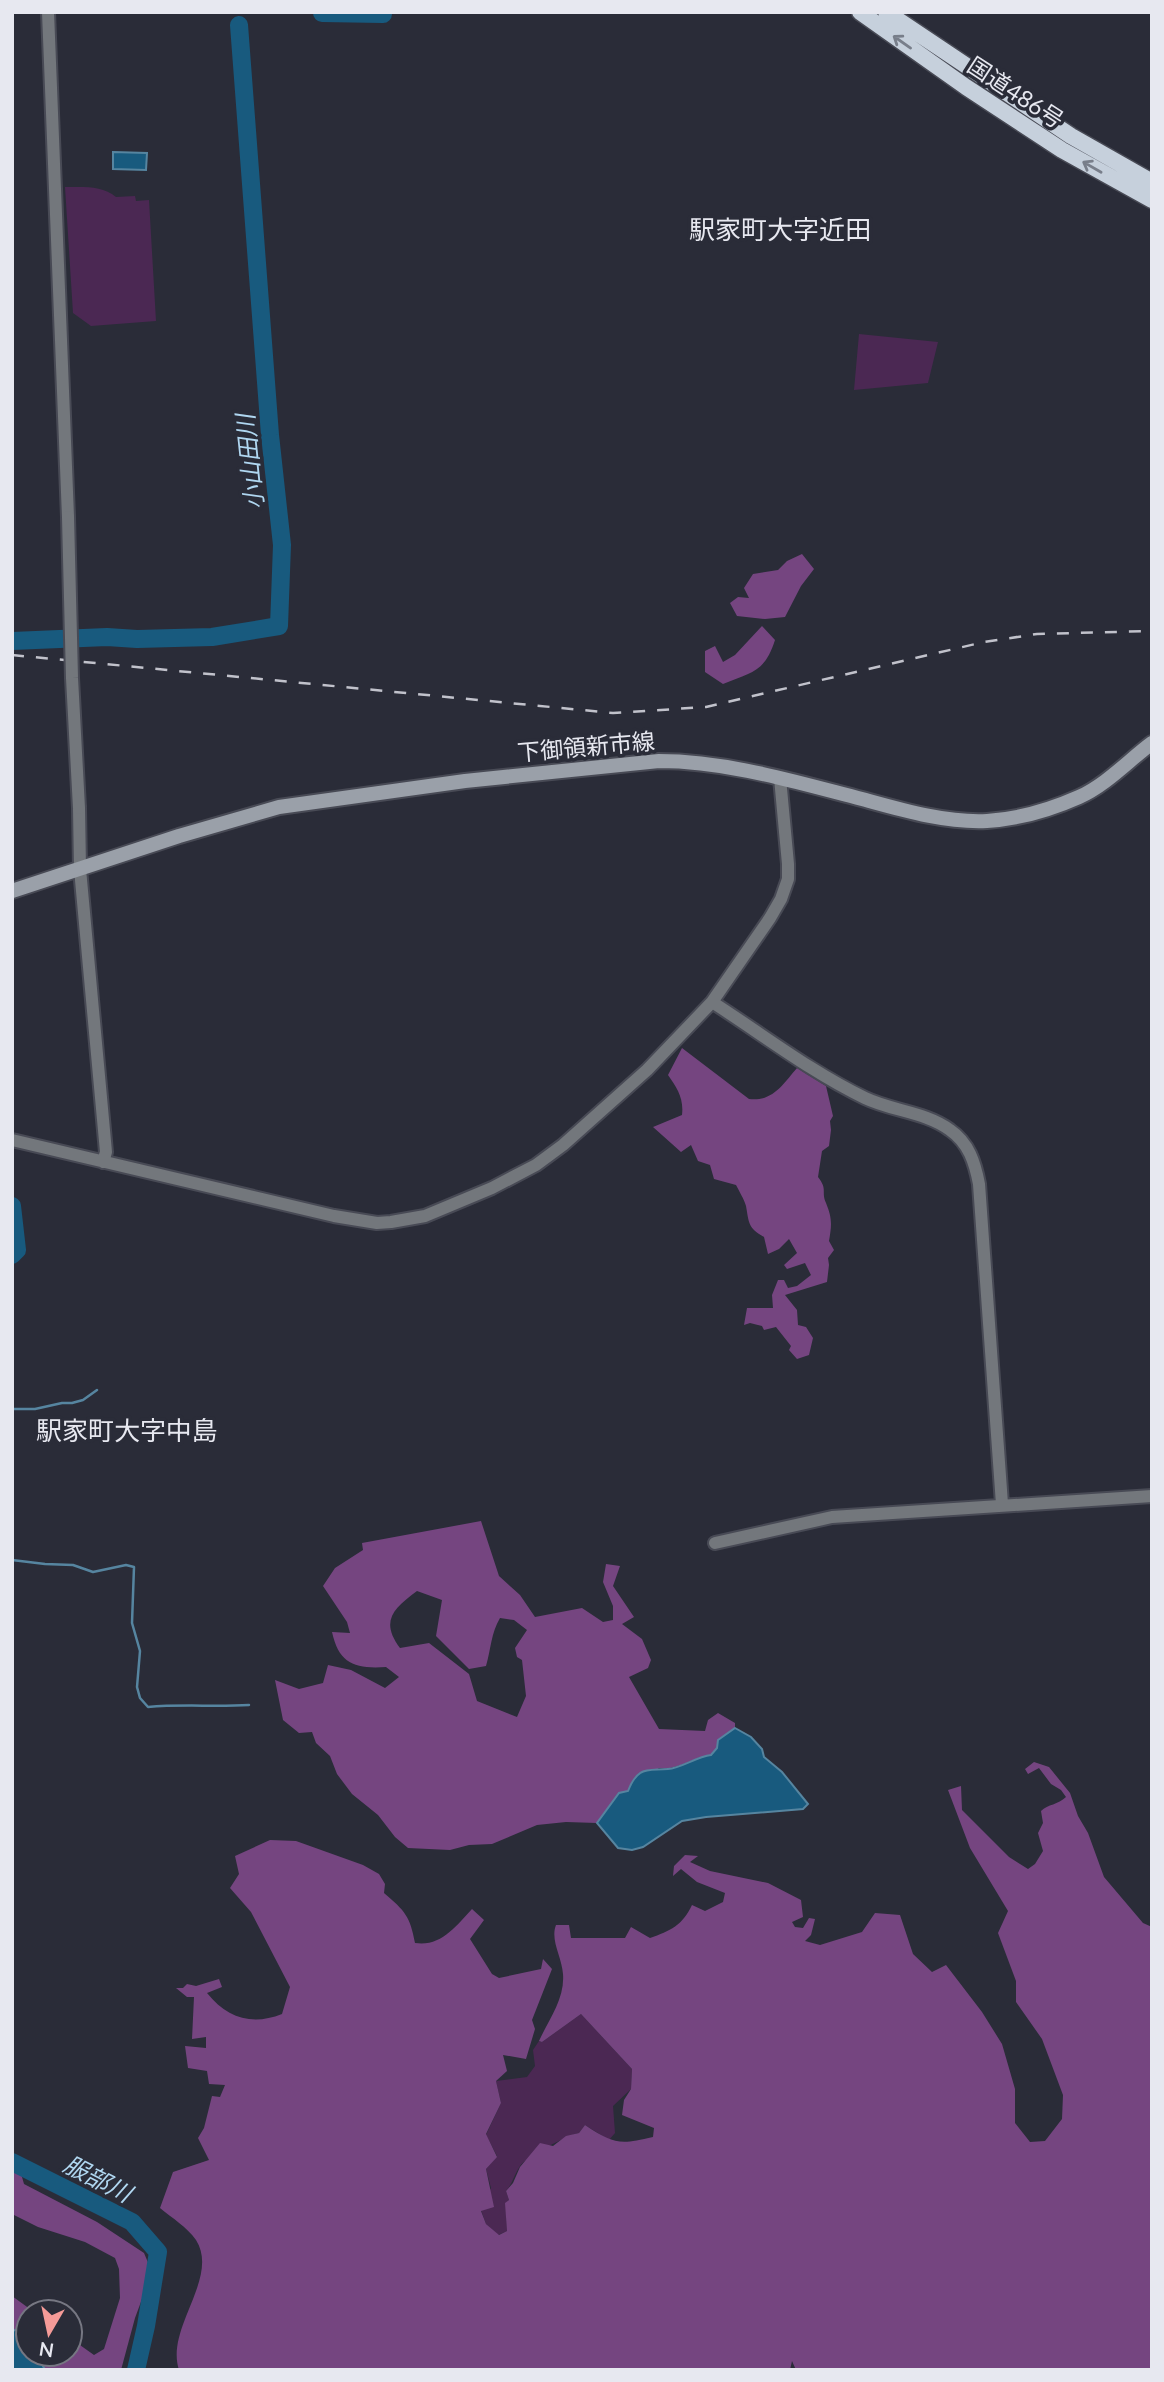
<svg xmlns="http://www.w3.org/2000/svg" width="1164" height="2382" font-family="Lato,'Noto Sans JP',sans-serif">
	<style>
		.green { fill: #4b2853 }
		.forest { fill: #754580; fill-rule: evenodd }
		.water { fill: #185a7e; stroke: #5685a0; stroke-width: 2 }
		.lines { fill: none; stroke-linecap: round; stroke-linejoin: round }
		.stream { stroke: #5685a0; stroke-width: 2.5 }
		.river { stroke: #185a7e; stroke-width: 18 }
		.tertiary-casing { stroke: #484a55; stroke-width: 16 }
		.secondary-casing { stroke: #484a55; stroke-width: 18 }
		.trunk-casing { stroke: #484a55; stroke-width: 19 }
		.tertiary { stroke: #73777c; stroke-width: 12 }
		.secondary { stroke: #9aa0a9; stroke-width: 14 }
		.trunk { stroke: #c6d0dc; stroke-width: 16 }
		.rail { stroke: #c1c2cb; stroke-width: 2.5; stroke-dasharray: 12 12; stroke-linecap: butt }
		.tertiary-bridge-casing { stroke: #484a55; stroke-width: 16; stroke-linecap: butt }
		.tertiary-bridge { stroke: #73777c; stroke-width: 12 }
		.oneway { stroke: #787e8a }
		.labels { text-anchor: middle; dominant-baseline: central; stroke-width: 7; stroke-linejoin: round; paint-order: stroke }
		.street-label { font-size: 23px; fill: #e7e8f0; stroke: #2a2c38 }
		.water-label { font-size: 24px; font-style: italic; fill: #b0d7f1; stroke: #2a2c38 }
		.quarter-label { font-size: 26px; fill: #e7e8f0; stroke: #2a2c38 }
	</style>
	<rect width="100%" height="100%" fill="#2a2c38"/>
	<path class="green" d="M 65,187 C 83,187 102,185 116,197 L 135,196 L 136,201 L 149,200 L 156,321 L 91,326 L 73,313 Z
		M 859,334 L 938,342 L 928,383 L 854,390 Z
		M 581,2014 L 632,2069 L 631,2089 L 613,2106 L 615,2133 L 609,2140 L 585,2125 L 579,2133 C 568,2135 527,2156 520,2166 C 514,2175 513,2183 506,2191 L 509,2200 L 506,2203 L 507,2231 L 498,2235 L 486,2224 L 481,2210 L 491,2188 L 486,2169 L 497,2156 L 486,2135 L 501,2103 L 496,2081 L 527,2077 L 535,2066 L 533,2050 L 539,2041 L 542,2042 Z"/>
	<path class="forest" d="M 802,554 L 814,569 L 801,586 L 785,617 L 765,619 L 737,616 L 730,603 L 738,597 L 749,598 L 744,588 L 753,574 L 778,570 L 787,561 Z
		M 762,626 L 775,640 C 765,672 752,672 723,684 L 705,672 L 705,651 L 715,646 L 723,662 L 735,655 Z
		M 682,1048 L 749,1099 C 773,1102 783,1084 797,1068 L 826,1086 L 833,1116 L 830,1121 L 831,1130 L 829,1146 L 822,1151 L 818,1177 C 828,1190 821,1191 826,1203 C 832,1218 832,1224 829,1241 L 834,1250 L 828,1258 L 829,1265 L 827,1282 L 785,1295 L 797,1310 L 798,1325 L 806,1327 L 813,1338 L 809,1355 L 797,1359 L 789,1350 L 791,1346 L 776,1327 L 764,1330 L 762,1326 L 750,1323 L 744,1325 L 747,1308 L 773,1308 L 772,1295 L 778,1280 L 784,1280 L 788,1288 L 797,1286 L 811,1275 L 805,1263 L 787,1269 L 784,1265 L 797,1253 L 789,1239 L 779,1249 L 768,1254 L 764,1237 C 748,1228 749,1223 746,1206 C 744,1199 739,1191 736,1185 L 714,1179 L 710,1165 L 698,1161 L 691,1145 L 681,1152 L 653,1127 L 682,1115 C 684,1098 677,1088 668,1075 Z
		M 481,1521 L 499,1576 L 520,1595 L 535,1617 L 582,1608 L 603,1622 L 613,1620 L 613,1606 L 603,1582 L 606,1564 L 620,1566 L 613,1586 L 634,1617 L 622,1624 L 642,1639 L 651,1660 L 648,1668 L 629,1677 L 659,1729 L 705,1731 L 708,1720 L 718,1713 L 735,1723 L 735,1728 L 718,1740 L 718,1748 L 711,1755 C 693,1757 677,1771 659,1768 L 628,1791 L 619,1793 L 597,1823 L 566,1822 L 537,1825 L 492,1844 L 469,1845 L 450,1850 L 408,1848 L 395,1837 L 378,1815 L 352,1794 L 337,1774 L 330,1756 L 316,1743 L 312,1732 L 299,1733 L 283,1720 L 275,1680 L 299,1689 L 323,1683 L 328,1665 L 351,1670 L 385,1688 L 399,1677 L 386,1667 C 355,1669 339,1664 332,1632 L 350,1633 L 347,1622 L 323,1586 L 335,1568 L 363,1550 L 362,1543 ZM 417,1591 L 442,1600 L 436,1636 L 469,1669 L 486,1666 C 491,1649 491,1633 500,1618 L 514,1620 L 527,1630 L 515,1648 L 517,1657 L 522,1660 L 526,1696 L 517,1717 L 477,1701 L 469,1674 L 429,1643 L 400,1648 C 380,1621 393,1609 417,1591 Z
		M 1034,1762 L 1049,1767 L 1070,1793 L 1078,1816 L 1088,1833 L 1104,1877 L 1143,1923 L 1152,1927 L 1152,2370 L 796,2370 L 792,2361 L 790,2370 L 179,2370 C 165,2328 220,2278 196,2240 C 187,2227 172,2218 160,2208 L 173,2172 L 209,2160 L 198,2138 L 204,2128 L 212,2096 L 220,2097 L 225,2085 L 209,2084 L 207,2071 L 188,2068 L 185,2046 L 206,2048 L 206,2037 L 192,2039 L 194,1997 L 187,1997 L 176,1988 L 183,1988 L 187,1984 L 196,1986 L 219,1979 L 222,1987 L 207,1993 C 227,2018 252,2026 282,2014 L 290,1987 L 251,1912 L 230,1888 L 239,1874 L 235,1856 L 270,1840 L 296,1841 L 363,1865 L 379,1874 L 385,1884 L 384,1893 C 405,1911 410,1916 415,1943 C 441,1947 456,1926 472,1909 L 484,1920 L 470,1939 L 492,1974 L 499,1978 L 541,1969 L 543,1959 L 552,1969 L 532,2020 L 535,2029 L 526,2059 L 503,2055 L 507,2071 L 496,2081 L 501,2103 L 486,2134 L 497,2157 L 486,2169 L 494,2207 L 481,2211 L 486,2224 L 499,2235 L 507,2231 L 505,2203 L 509,2200 L 506,2191 L 513,2183 L 520,2167 L 540,2143 L 553,2146 L 566,2136 L 579,2133 L 585,2125 C 614,2144 619,2145 653,2137 L 654,2128 L 622,2115 L 624,2100 L 631,2089 L 632,2069 L 581,2014 L 542,2042 L 539,2041 C 549,2019 565,1999 563,1974 C 562,1957 550,1940 556,1925 L 569,1925 L 571,1938 L 625,1938 L 631,1927 L 650,1938 C 670,1931 683,1925 692,1905 L 705,1911 L 723,1902 L 725,1893 L 697,1882 L 681,1869 L 673,1876 L 674,1866 L 685,1855 L 698,1856 L 690,1862 L 710,1871 L 768,1883 L 801,1900 L 803,1917 L 792,1922 L 795,1927 L 803,1928 L 809,1918 L 815,1919 L 811,1935 L 805,1941 L 820,1945 L 862,1932 L 875,1913 L 900,1915 L 913,1954 L 932,1972 L 946,1965 L 982,2012 L 1002,2044 L 1015,2089 L 1015,2123 L 1030,2142 L 1045,2141 L 1062,2119 L 1063,2095 L 1042,2039 L 1016,2002 L 1016,1981 L 998,1933 L 1008,1911 L 970,1848 L 948,1790 L 961,1786 L 962,1810 L 1009,1857 L 1028,1869 L 1035,1864 L 1043,1851 L 1038,1833 L 1043,1823 L 1041,1811 C 1048,1804 1058,1805 1066,1797 L 1061,1790 L 1051,1784 L 1039,1768 L 1028,1774 L 1025,1769 Z
		M 12,2165 L 20,2170 L 24,2184 L 97,2222 L 144,2253 L 152,2272 L 135,2318 L 121,2370 L 45,2370 L 37,2354 L 70,2354 L 70,2338 L 94,2355 L 104,2349 L 120,2298 L 119,2269 L 115,2258 L 85,2242 L 38,2227 L 12,2214 Z
		M 12,2296 L 34,2312 L 28,2312 L 28,2338 L 22,2328 L 12,2331 Z"/>
	<path class="water" d="M 113,152 L 147,153 L 146,170 L 113,169 Z
		M 735,1728 L 751,1737 L 762,1749 L 764,1757 L 782,1772 L 808,1804 L 803,1809 L 706,1817 L 682,1821 L 643,1847 L 632,1850 L 618,1848 L 597,1823 L 619,1793 L 628,1791 C 638,1766 646,1771 668,1769 C 681,1768 696,1757 711,1755 L 717,1748 L 718,1740 Z
		M 22,2328 L 28,2338 L 28,2354 L 37,2354 L 45,2370 L 12,2370 L 12,2331 Z"/>
	<g class="lines">
		<path class="stream" d="M 12,1409 L 35,1409 L 62,1403 L 72,1403 L 83,1400 L 97,1390
			M 12,1560 L 45,1564 L 73,1565 L 93,1572 L 126,1565 L 134,1567 L 132,1623 L 140,1651 L 137,1687 L 140,1698 L 148,1707 C 181,1704 215,1707 249,1705"/>
		<path class="river" d="M 322,13 L 383,14
			M 12,641 L 107,637 L 137,639 L 212,637 L 279,626 L 282,545 L 270,435 L 239,25
			M 12,1206 L 17,1250 L 12,1255
			M 12,2162 L 132,2222 L 158,2252 L 146,2326 L 136,2370"/>
		<g class="tertiary-casing">
			<path id="tertiary" d="M 48,12 L 68,517
				M 79,808 L 80,869 L 106,1152 L 103,1162
				M 712,1002 C 762,1034 811,1072 865,1098 C 892,1111 926,1112 950,1130 C 969,1143 975,1163 979,1184 L 1002,1504
				M 12,1140 L 334,1216 L 377,1223 L 391,1222 L 425,1216 L 492,1188 L 536,1165 L 563,1145 L 647,1070 L 712,1002 L 770,918 L 781,899 L 788,879 L 788,864 L 780,778
				M 715,1543 L 832,1517 L 1152,1496"/>
		</g>
		<g class="secondary-casing">
			<path id="secondary" d="M 12,891 L 179,836 L 279,807 L 465,781 L 659,761 C 727,761 796,782 862,799 C 902,810 946,823 987,821 C 1018,819 1052,809 1079,797 C 1106,785 1129,760 1152,743"/>
		</g>
		<g class="trunk-casing">
			<path id="trunk" d="M 860,12 L 966,87 L 1062,150 L 1152,200
				M 886,12 L 1071,136 L 1152,182"/>
		</g>
		<use href="#tertiary" class="tertiary"/>
		<use href="#secondary" class="secondary"/>
		<use href="#trunk" class="trunk"/>
		<path class="rail" d="M 12,655 L 613,713 L 706,707 L 984,642 L 1037,634 L 1152,631"/>
		<g class="tertiary-bridge-casing">
			<path id="tertiary-bridge" d="M 68,517 L 72,678 L 79,808"/>
		</g>
		<use href="#tertiary-bridge" class="tertiary-bridge"/>
	</g>
	<defs><path id="oneway-shaft" d="M-6 0H5M1.5-3L5.5 0L1.5 3" fill="none" stroke-width="1.6" stroke-linecap="round" stroke-linejoin="round" transform="scale(1.75)"/></defs>
	<g class="oneway">
		<use href="#oneway-shaft" transform="translate(902 42) rotate(-145)"/>
		<use href="#oneway-shaft" transform="translate(1092 167) rotate(-150)"/>
	</g>
	<g class="labels">
		<g class="street-label">
			<text transform="translate(1016 92) rotate(33)">国道486号</text>
			<text transform="translate(586 746) rotate(-5)">下御領新市線</text>
		</g>
		<g class="water-label">
			<text transform="translate(249 462) rotate(-96)">小山田川</text>
			<text transform="translate(98 2178) rotate(27)">服部川</text>
		</g>
		<g class="quarter-label">
			<text x="780" y="229">駅家町大字近田</text>
			<text x="127" y="1430">駅家町大字中島</text>
		</g>
	</g>
	<rect width="1164" height="2382" fill="none" stroke="#e7e8f0" stroke-width="28"/>
	<g transform="translate(49 2333) rotate(189)"><circle r="33" fill="#2a2c38" stroke="#767782" stroke-width="2"/>
	<path d="M0-5L12 26L0 18L-12 26Z" fill="#f59b98"/>
	<text y="-10" font-size="19" font-weight="bold" text-anchor="middle" fill="#e7e8f0">N</text>
	</g>
</svg>
